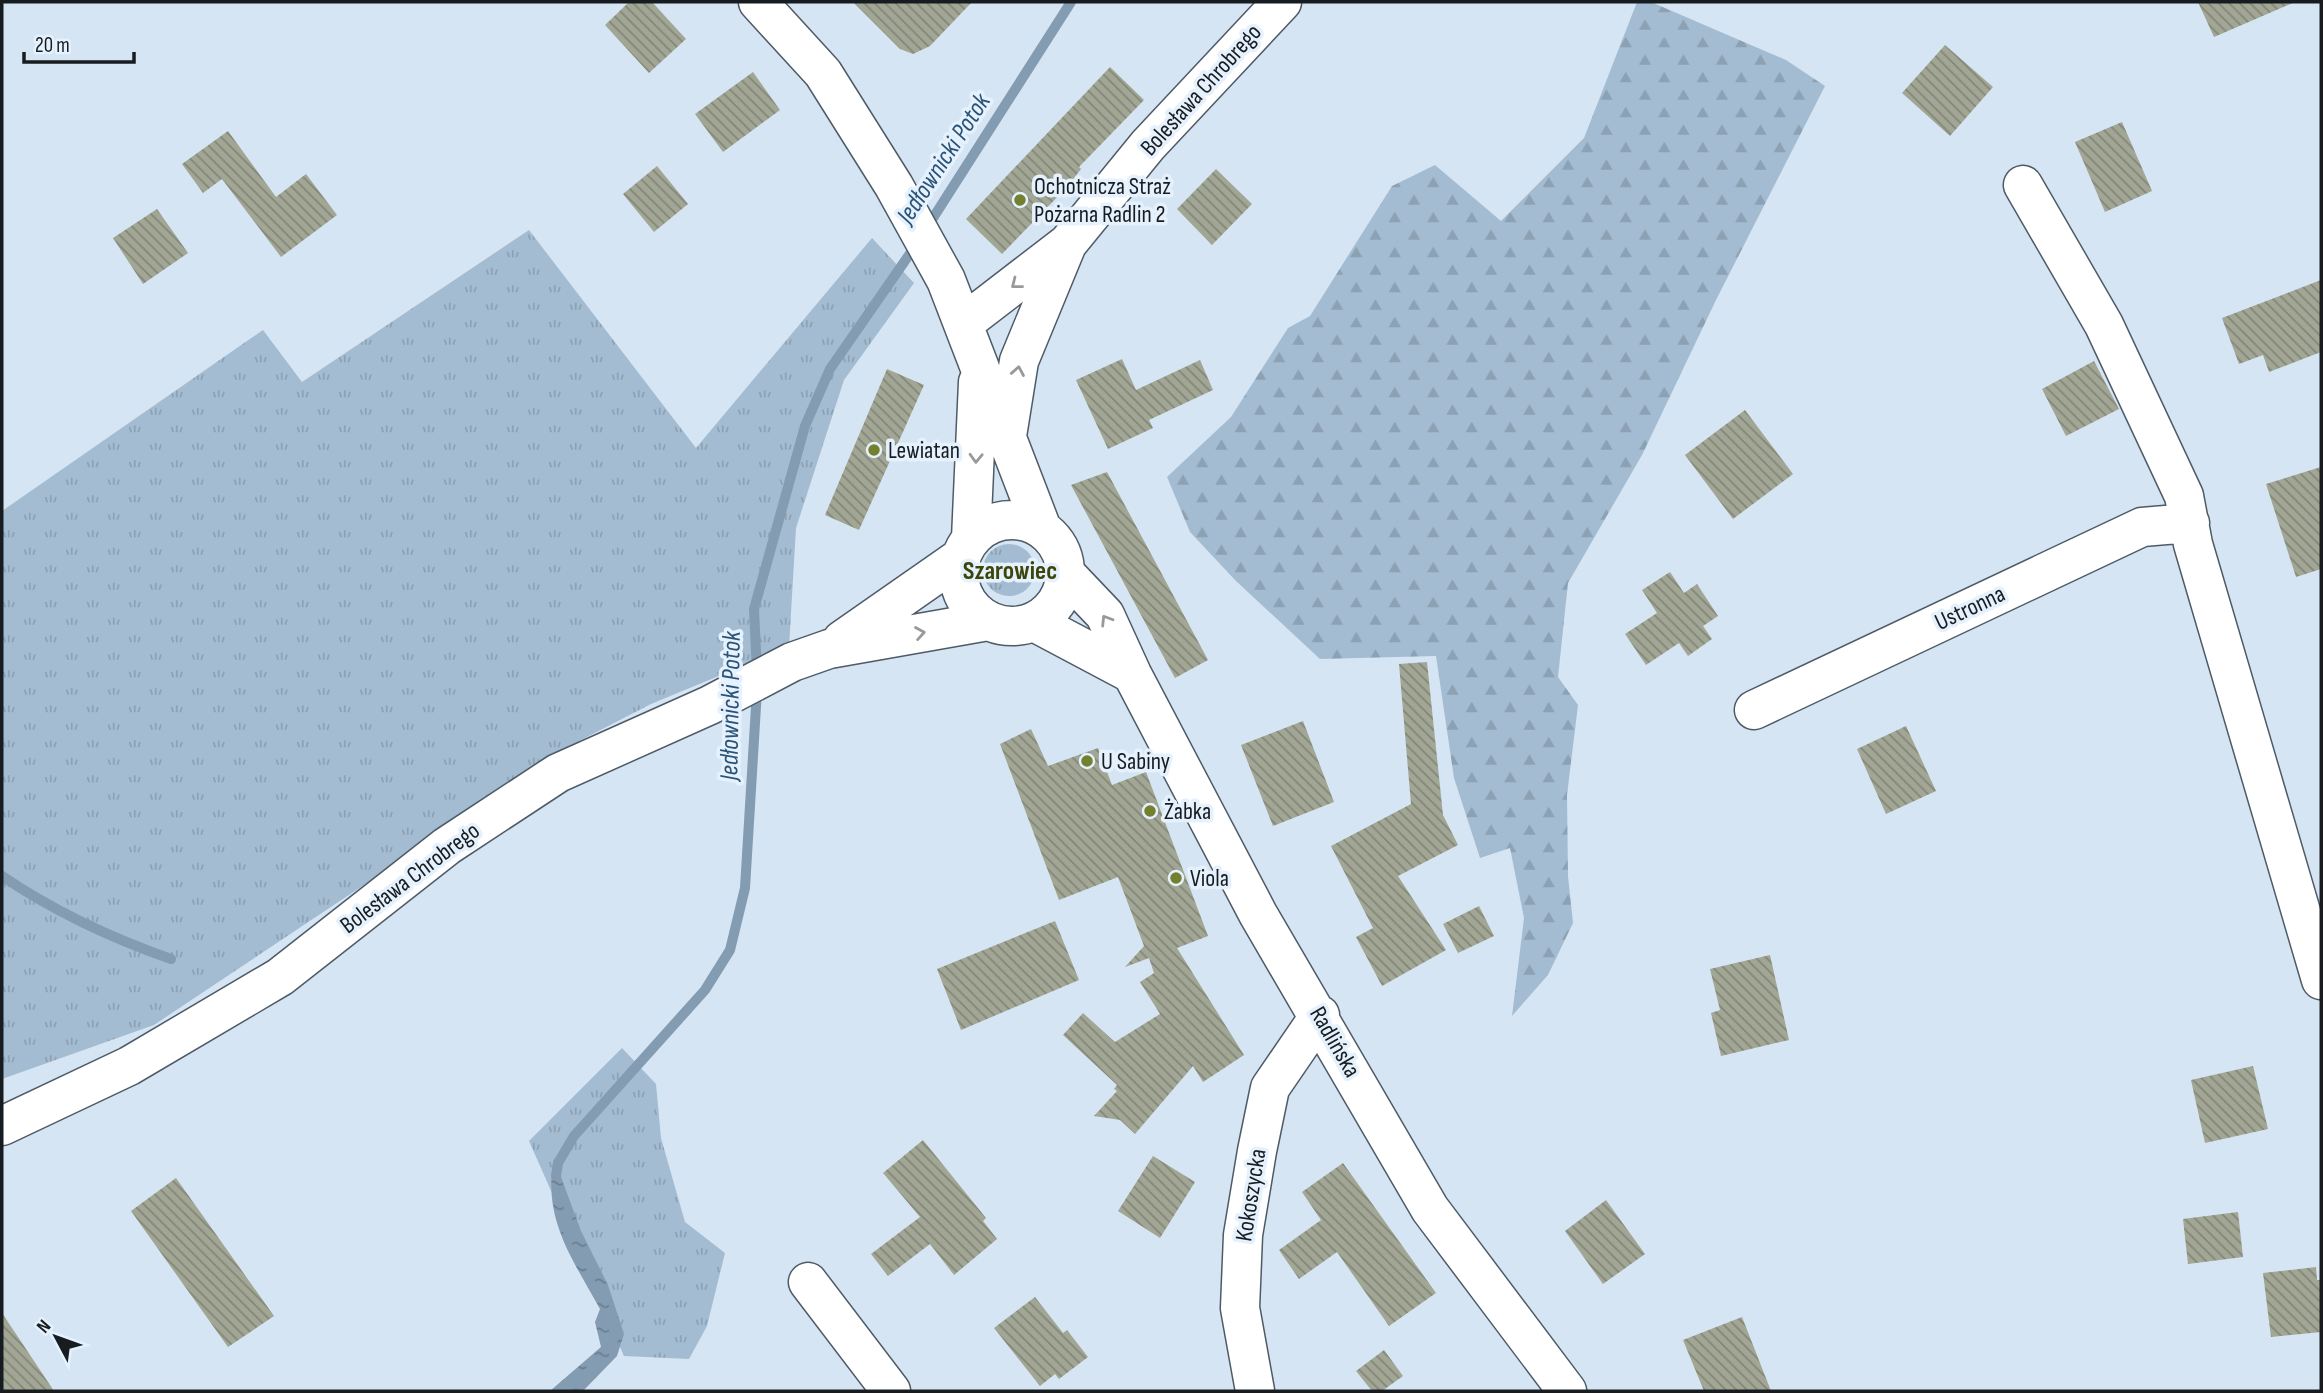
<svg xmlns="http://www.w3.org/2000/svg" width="2323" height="1393" font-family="'Sofia Sans Condensed',sans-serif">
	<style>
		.grass { fill: url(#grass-tufts) }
		.forest { fill: url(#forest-firs) }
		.water { fill: url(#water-ripples) }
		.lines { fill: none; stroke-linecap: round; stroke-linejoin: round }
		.stream { stroke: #839cb2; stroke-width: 10 }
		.building { fill: url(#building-back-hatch) }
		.minor-casing { stroke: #4e5b67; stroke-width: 41 }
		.tertiary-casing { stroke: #4e5b67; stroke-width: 41 }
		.minor { stroke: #fff; stroke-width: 38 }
		.tertiary { stroke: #fff; stroke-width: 38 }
		.oneway { stroke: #97999b }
		.poi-dot { fill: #73802e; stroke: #e5f1fd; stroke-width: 2.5 }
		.labels { text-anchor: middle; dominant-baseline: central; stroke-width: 7; stroke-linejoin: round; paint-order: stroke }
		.street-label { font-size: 24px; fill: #171c21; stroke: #e5f1fd }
		.poi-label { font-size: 24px; fill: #171c21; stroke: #e5f1fd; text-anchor: start }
		.water-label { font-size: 26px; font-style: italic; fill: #2a5376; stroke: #e5f1fd }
		.neighbourhood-label { font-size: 26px; font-weight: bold; fill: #3d460a; stroke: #e5f1fd }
	</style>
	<defs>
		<pattern id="grass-tufts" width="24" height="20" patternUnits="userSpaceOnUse" patternTransform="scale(1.75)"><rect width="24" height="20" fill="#a4bcd1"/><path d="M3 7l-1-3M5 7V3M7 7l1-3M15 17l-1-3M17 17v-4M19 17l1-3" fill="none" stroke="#8ca1b3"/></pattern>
		<pattern id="forest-firs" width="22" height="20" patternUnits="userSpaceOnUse" patternTransform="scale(1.75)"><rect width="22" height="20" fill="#a4bcd1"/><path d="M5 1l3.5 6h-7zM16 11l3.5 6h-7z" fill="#8ca1b3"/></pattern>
		<pattern id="water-ripples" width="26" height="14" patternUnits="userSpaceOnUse" patternTransform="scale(1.75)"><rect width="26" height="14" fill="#839cb2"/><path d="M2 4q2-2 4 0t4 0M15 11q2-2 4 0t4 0" fill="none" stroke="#6a7e90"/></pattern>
		<pattern id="building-back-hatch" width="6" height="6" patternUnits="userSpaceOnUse" patternTransform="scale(1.75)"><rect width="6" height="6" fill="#a2a694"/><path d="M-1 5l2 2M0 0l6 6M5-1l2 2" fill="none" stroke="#838678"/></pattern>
	</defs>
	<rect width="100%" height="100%" fill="#d5e5f3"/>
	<path class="grass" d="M 529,230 L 696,448 L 872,238 L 914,283 L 844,380 L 796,528 L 789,647 L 651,704 L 581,740 L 154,1025 L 2,1079 L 2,511 L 263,330 L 302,382 Z
		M983 570a26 26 0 1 1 52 0a26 26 0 1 1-52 0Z
		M 622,1048 L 656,1084 L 661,1138 L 685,1222 L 725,1253 L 707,1326 L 689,1359 L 624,1356 L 529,1141 Z"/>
	<path class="forest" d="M 1637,2 L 1651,2 L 1786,60 L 1825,86 L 1716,300 L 1642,455 L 1568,583 L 1558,677 L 1578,705 L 1567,795 L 1568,876 L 1573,923 L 1548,975 L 1512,1016 L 1524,918 L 1510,848 L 1480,858 L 1454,778 L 1436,656 L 1320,659 L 1236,581 L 1190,532 L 1167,477 L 1231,417 L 1288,328 L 1310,316 L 1392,186 L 1435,165 L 1501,221 L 1584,138 Z"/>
	<path class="water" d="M 554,1158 L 581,1231 L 608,1285 L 624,1334 L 617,1356 L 583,1391 L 550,1391 L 601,1347 L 595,1322 L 600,1309 C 572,1258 542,1218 554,1158 Z"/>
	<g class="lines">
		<path class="stream" d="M 926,229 L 1071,2
			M 757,673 L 754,609 L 805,426 L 830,369 L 918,242
			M 2,876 C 55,912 111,938 171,959
			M 556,1176 L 558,1163 L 574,1136 L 705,990 L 730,950 L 745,888 L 757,690"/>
	</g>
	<path class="building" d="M 629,2 L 652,2 L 686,39 L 649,73 L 605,25 Z
		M 853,2 L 972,2 L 930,46 L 913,54 L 900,49 Z
		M 2198,2 L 2295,2 L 2214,37 Z
		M 1945,45 L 1993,87 L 1950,136 L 1902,93 Z
		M 1110,67 L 1144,100 L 1079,167 L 1081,169 L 1067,187 L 1002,254 L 966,219 Z
		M 753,72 L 780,110 L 723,152 L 695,114 Z
		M 2122,122 L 2152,191 L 2105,212 L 2075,142 Z
		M 228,131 L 276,197 L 306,174 L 337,215 L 281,257 L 222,179 L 203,193 L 182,164 Z
		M 657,166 L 688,204 L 654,232 L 623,194 Z
		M 1216,169 L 1252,204 L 1212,245 L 1177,209 Z
		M 157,209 L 188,253 L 143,284 L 113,238 Z
		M 2321,280 L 2321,352 L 2269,372 L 2263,355 L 2239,364 L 2222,318 Z
		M 1122,359 L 1136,390 L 1200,360 L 1213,390 L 1149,420 L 1153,428 L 1108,449 L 1076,380 Z
		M 2094,361 L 2119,409 L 2066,436 L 2042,389 Z
		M 887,369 L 924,385 L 859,530 L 825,515 Z
		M 1745,410 L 1793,474 L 1733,519 L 1685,455 Z
		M 2321,467 L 2321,569 L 2296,577 L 2266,484 Z
		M 1107,472 L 1208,660 L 1175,678 L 1071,485 Z
		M 1670,572 L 1684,593 L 1697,584 L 1718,616 L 1703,626 L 1712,639 L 1688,656 L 1679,643 L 1646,665 L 1625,634 L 1657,613 L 1642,590 Z
		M 1427,662 L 1443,815 L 1458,845 L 1398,876 L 1446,950 L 1382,986 L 1356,937 L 1373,928 L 1331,846 L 1411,804 L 1399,664 Z
		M 1303,721 L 1334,802 L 1273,826 L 1241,745 Z
		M 1906,726 L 1936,791 L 1886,814 L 1857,749 Z
		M 1031,729 L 1048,766 L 1098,748 L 1112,785 L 1146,772 L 1208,936 L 1177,948 L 1244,1055 L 1203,1082 L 1193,1066 L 1135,1134 L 1120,1120 L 1094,1116 L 1117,1091 L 1114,1089 L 1117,1085 L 1063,1035 L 1083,1013 L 1115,1042 L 1160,1014 L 1140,982 L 1154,973 L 1149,958 L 1125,967 L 1144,946 L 1118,877 L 1059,900 L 1000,744 Z
		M 1479,906 L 1494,936 L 1458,953 L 1443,924 Z
		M 1055,921 L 1079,980 L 961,1030 L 937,969 Z
		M 1770,955 L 1789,1040 L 1721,1056 L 1711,1013 L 1720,1010 L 1710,969 Z
		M 2253,1066 L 2268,1129 L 2205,1143 L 2191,1080 Z
		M 923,1140 L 986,1218 L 983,1221 L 997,1239 L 954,1275 L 930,1244 L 888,1276 L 871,1254 L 920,1217 L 883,1173 Z
		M 1153,1156 L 1195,1182 L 1160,1238 L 1118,1211 Z
		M 1343,1163 L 1436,1293 L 1389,1326 L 1337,1252 L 1299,1279 L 1279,1250 L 1321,1220 L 1302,1192 Z
		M 176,1178 L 274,1316 L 228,1347 L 131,1211 Z
		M 1606,1200 L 1645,1254 L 1603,1284 L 1565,1231 Z
		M 2238,1212 L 2243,1257 L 2188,1264 L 2183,1219 Z
		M 2316,1267 L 2317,1280 L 2321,1280 L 2321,1332 L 2271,1337 L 2263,1273 Z
		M 1035,1297 L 1063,1333 L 1067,1330 L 1088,1357 L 1059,1379 L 1055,1374 L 1040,1386 L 994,1328 Z
		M 2,1313 L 54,1391 L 2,1391 Z
		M 1742,1317 L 1771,1391 L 1704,1391 L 1683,1340 Z
		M 1384,1350 L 1403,1376 L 1382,1391 L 1372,1391 L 1356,1371 Z"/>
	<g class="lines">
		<g class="minor-casing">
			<path id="minor" d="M 2023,185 L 2104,325 L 2184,496 L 2193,544 L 2321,980
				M 1754,710 L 2142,527 L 2190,523
				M 808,1282 L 891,1391"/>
		</g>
		<g class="tertiary-casing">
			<path id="tertiary" d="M 758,2 L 823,73 L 894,186 L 946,280 L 1042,529
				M 964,323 L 1068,243 L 1148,145 L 1282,2
				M 1007,436 L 1019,361 L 1066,247
				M959 573a53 53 0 1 1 106 0a53 53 0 1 1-106 0Z
				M 971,539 L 978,382
				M 1066,574 L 1105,615 L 1132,674 L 1258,914 L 1430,1209 L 1567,1391
				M 1034,622 L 1132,674
				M 842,640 L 961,557
				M 2,1126 L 129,1066 L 280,977 L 447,846 L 558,773 L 710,705 L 792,662 L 829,649 L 988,621
				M 1255,1391 L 1240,1308 L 1243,1235 L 1257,1151 L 1270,1088 L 1320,1015"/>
		</g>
		<use href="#minor" class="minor"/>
		<use href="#tertiary" class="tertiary"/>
	</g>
	<defs><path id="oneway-chevron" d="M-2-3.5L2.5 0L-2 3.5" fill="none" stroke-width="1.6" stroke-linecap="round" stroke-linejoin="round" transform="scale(1.75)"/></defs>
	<g class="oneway">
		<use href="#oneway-chevron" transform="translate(1016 284) rotate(142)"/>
		<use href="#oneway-chevron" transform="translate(1018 371) rotate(-80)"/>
		<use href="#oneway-chevron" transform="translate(976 458) rotate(92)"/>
		<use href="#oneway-chevron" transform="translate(1106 620) rotate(-122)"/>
		<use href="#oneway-chevron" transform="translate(920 633) rotate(-10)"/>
	</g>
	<g class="poi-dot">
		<circle cx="1020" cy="200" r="7"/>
		<circle cx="874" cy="450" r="7"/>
		<circle cx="1087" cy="761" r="7"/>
		<circle cx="1150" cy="811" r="7"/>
		<circle cx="1176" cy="878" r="7"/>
	</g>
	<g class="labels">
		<g class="street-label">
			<text transform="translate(1201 90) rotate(-48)">Bolesława Chrobrego</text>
			<text transform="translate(1970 608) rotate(-25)">Ustronna</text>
			<text transform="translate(410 878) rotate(-37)">Bolesława Chrobrego</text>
			<text transform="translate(1335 1042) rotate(60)">Radlińska</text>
			<text transform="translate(1251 1195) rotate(-81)">Kokoszycka</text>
		</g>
		<g class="poi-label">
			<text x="1034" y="186">Ochotnicza Straż<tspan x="1034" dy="28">Pożarna Radlin 2</tspan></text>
			<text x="888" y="450">Lewiatan</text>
			<text x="1101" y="761">U Sabiny</text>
			<text x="1164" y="811">Żabka</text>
			<text x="1190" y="878">Viola</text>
		</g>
		<g class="water-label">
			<text transform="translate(944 159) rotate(-57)">Jedłownicki Potok</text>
			<text transform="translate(731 706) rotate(-89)">Jedłownicki Potok</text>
		</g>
		<g class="neighbourhood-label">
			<text x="1010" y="571">Szarowiec</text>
		</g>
	</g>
	<rect width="2323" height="1393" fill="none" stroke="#171c21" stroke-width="7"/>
	<g transform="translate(56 1337) rotate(311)" stroke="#e5f1fd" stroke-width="5" paint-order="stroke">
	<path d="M0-5L12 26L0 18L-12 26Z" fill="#171c21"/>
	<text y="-10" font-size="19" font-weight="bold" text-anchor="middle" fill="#171c21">N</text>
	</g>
	<path d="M24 52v10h110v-10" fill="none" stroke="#171c21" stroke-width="3.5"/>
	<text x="35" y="52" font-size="21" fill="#171c21" stroke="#e5f1fd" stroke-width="5" paint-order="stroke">20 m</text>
</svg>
